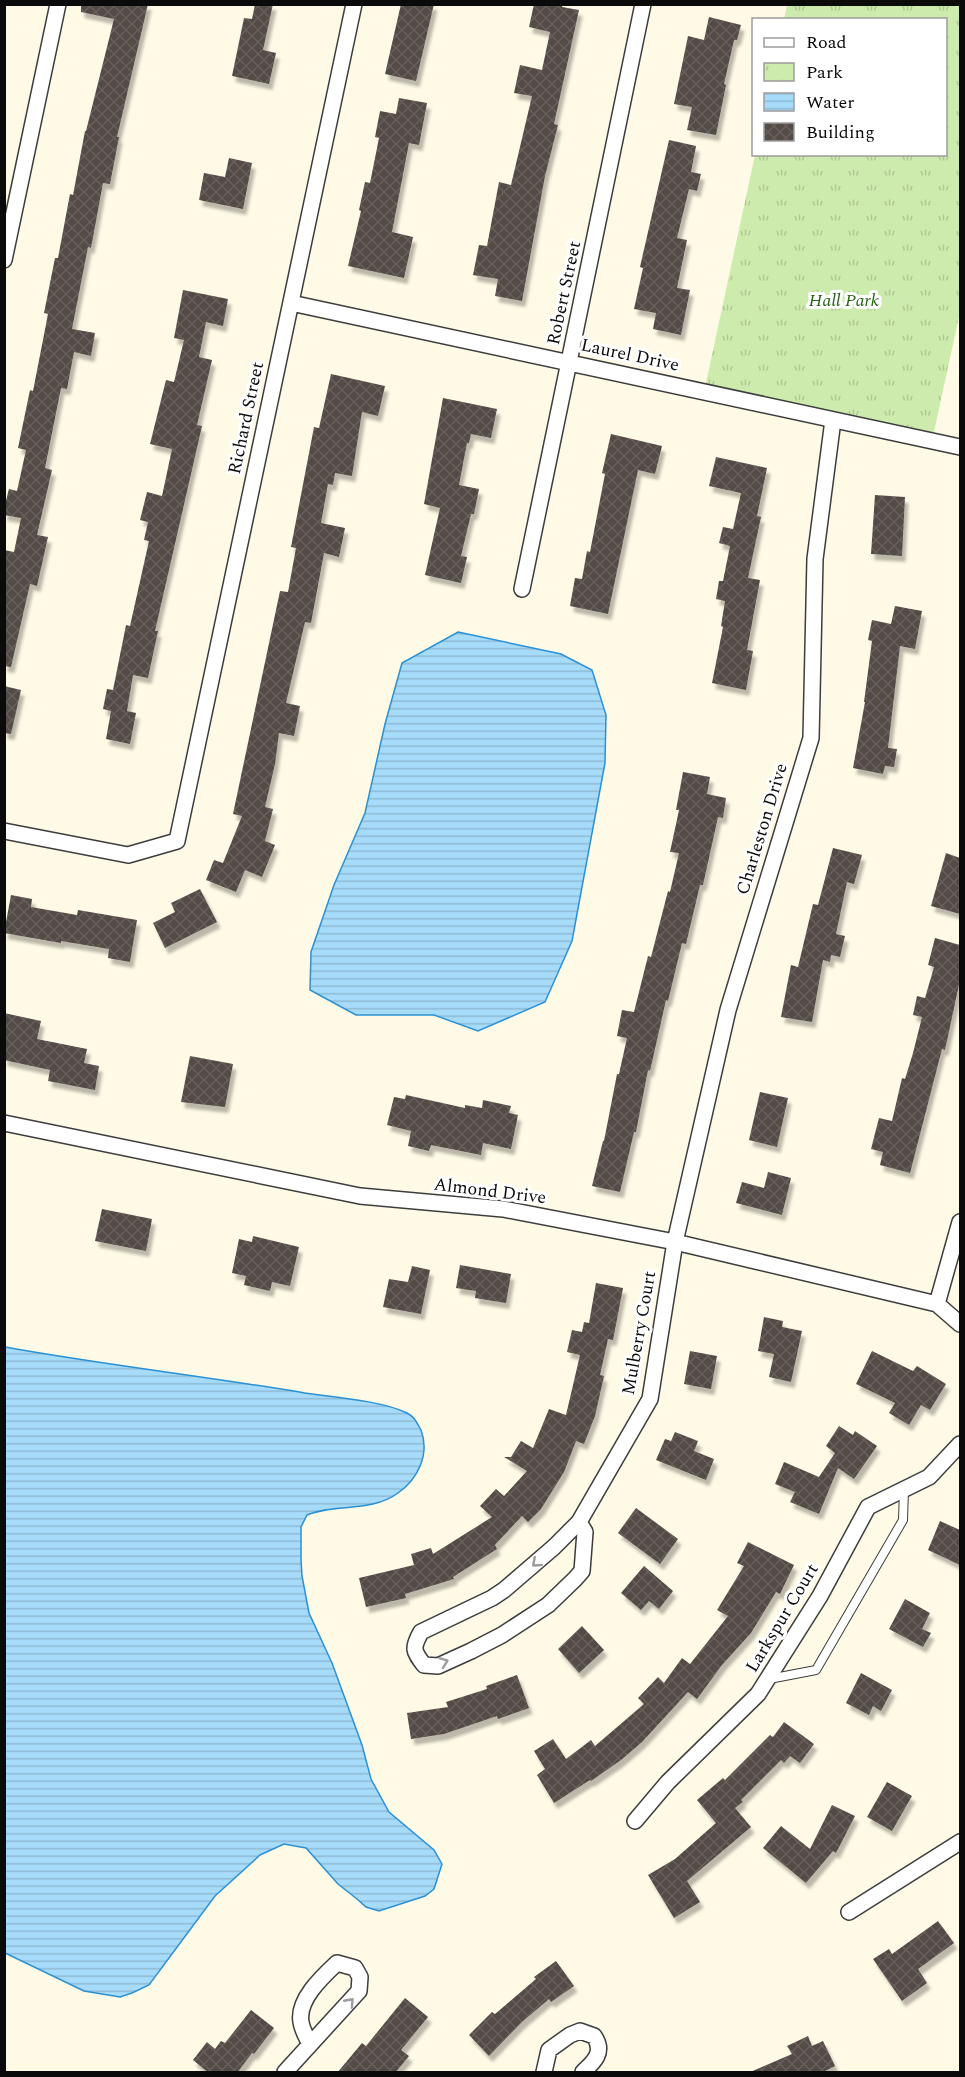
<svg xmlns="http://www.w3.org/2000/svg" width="965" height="2077" font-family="Spectral,serif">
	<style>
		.park { fill: url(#park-tufts) }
		.water { fill: url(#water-rules); stroke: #2a91d5; stroke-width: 1.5 }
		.building { fill: url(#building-cross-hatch); filter: url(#shadow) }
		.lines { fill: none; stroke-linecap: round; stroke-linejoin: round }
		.lane-casing { stroke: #3d3d3d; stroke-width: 10 }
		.street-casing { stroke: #3d3d3d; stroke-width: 18 }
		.lane { stroke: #fff; stroke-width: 8 }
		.street { stroke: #fff; stroke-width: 15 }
		.oneway { stroke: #9d9d9d }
		.labels { text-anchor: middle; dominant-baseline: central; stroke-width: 6; stroke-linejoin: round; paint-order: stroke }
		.street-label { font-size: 18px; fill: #0a0a0a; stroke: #fff }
		.park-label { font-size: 18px; font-style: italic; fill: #276418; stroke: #fff }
	</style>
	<defs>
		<pattern id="park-tufts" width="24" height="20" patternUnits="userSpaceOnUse" patternTransform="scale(1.5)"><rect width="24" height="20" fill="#ceebae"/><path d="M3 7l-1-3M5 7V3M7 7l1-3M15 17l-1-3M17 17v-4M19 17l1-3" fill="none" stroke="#b0c894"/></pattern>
		<pattern id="water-rules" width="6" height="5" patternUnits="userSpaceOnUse" patternTransform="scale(1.5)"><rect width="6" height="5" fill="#a7dbfa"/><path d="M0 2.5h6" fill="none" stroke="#8ebbd5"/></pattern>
		<pattern id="building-cross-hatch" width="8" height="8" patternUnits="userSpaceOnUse" patternTransform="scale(1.5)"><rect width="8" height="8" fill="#534b45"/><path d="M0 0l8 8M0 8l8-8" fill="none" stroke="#67605c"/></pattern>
		<filter id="shadow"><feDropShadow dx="3.5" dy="6" stdDeviation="1.5" flood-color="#0004"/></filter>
	</defs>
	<rect width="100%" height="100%" fill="#fffae6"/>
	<path class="park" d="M 787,5 L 960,5 L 960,312 L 932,441 L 704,392 L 755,155 L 946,154 L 946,20 L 784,19 Z"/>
	<path class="water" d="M 458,632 L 561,654 L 592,670 L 606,715 L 605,763 L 572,941 L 545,1002 L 478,1031 L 434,1015 L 356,1015 L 310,990 L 311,952 L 334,885 L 365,813 L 385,724 L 402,663 Z
		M 5,1347 C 104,1365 205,1376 305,1393 C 333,1397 383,1401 407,1413 C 415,1417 417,1423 421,1430 C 430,1454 418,1479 398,1493 C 371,1513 335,1503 307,1515 L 301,1527 L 301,1560 L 302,1576 L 309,1613 L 332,1663 L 362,1745 L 371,1779 L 389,1812 L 434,1850 L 442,1864 L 434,1889 L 425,1896 L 379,1911 L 366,1907 L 357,1899 L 338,1884 L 306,1848 L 284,1844 L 260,1855 L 215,1896 L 149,1985 L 132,1993 L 120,1997 L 84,1991 L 5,1953 Z"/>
	<path class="building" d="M 81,4 L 148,4 L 117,137 L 119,137 L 110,184 L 103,183 L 91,248 L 88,247 L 72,329 L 95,333 L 91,356 L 74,352 L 67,389 L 61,388 L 45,468 L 52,470 L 37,535 L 48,537 L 37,586 L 30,584 L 11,667 L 4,666 L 4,550 L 14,552 L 21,518 L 4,515 L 4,508 L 9,489 L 17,491 L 26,450 L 18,448 L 30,390 L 33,391 L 48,314 L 44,313 L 55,258 L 58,258 L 70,194 L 73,195 L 85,131 L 86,131 L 114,19 L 81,12 Z
		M 255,4 L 273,4 L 263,50 L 276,53 L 269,84 L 232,76 L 244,18 L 252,19 Z
		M 401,4 L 434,4 L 416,81 L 385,74 Z
		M 534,4 L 563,4 L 562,7 L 579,10 L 554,124 L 558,125 L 545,176 L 522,301 L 495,296 L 498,279 L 473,275 L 479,245 L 487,246 L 499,182 L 511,185 L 532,96 L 514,93 L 520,65 L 542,70 L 550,32 L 529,27 Z
		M 709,17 L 741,25 L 737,40 L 734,40 L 724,84 L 726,85 L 716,135 L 687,130 L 692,107 L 674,104 L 688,36 L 704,40 Z
		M 399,98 L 427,103 L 419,145 L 409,143 L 392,232 L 413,237 L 404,278 L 348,266 L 361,211 L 359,210 L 365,182 L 370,183 L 379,138 L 375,137 L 380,111 L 396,114 Z
		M 669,140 L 696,146 L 691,172 L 701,174 L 697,191 L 689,189 L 677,238 L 687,240 L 677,288 L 690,290 L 681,335 L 653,329 L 656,313 L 634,309 L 643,268 L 640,267 Z
		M 229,158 L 252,163 L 243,209 L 199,200 L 204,173 L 225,177 Z
		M 183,290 L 228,299 L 223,326 L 206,322 L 199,357 L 212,360 L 197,425 L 202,426 L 155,631 L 158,631 L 148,678 L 133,675 L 127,711 L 136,713 L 130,744 L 106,739 L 111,711 L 103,709 L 107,689 L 113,690 L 126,625 L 130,626 L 149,541 L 144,540 L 148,522 L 140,520 L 147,492 L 162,496 L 172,449 L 150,444 L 166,380 L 174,382 L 184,340 L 174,338 Z
		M 331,374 L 385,386 L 378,416 L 362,412 L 352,476 L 335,473 L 333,485 L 328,484 L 321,523 L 345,528 L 339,557 L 324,553 L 311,623 L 305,622 L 286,703 L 300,706 L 294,736 L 279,733 L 275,764 L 265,807 L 273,809 L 265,841 L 275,845 L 262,877 L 245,870 L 236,892 L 206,880 L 214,860 L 223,863 L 242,816 L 233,814 L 280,591 L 288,592 L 296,548 L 291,547 L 314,427 L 319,428 Z
		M 443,398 L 497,409 L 491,438 L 471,434 L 469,443 L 467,443 L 459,485 L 479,489 L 474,514 L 471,514 L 461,556 L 467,557 L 461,583 L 425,575 L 440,508 L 424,504 Z
		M 611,434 L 662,446 L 655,474 L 638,470 L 608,614 L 570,606 L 575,578 L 582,579 L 587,551 L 590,552 L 605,474 L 602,473 Z
		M 716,457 L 767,468 L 757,516 L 761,517 L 748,578 L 760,580 L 747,650 L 753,651 L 746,690 L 712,683 L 723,627 L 721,626 L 725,601 L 716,599 L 719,581 L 723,581 L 730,546 L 719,543 L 723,527 L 733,529 L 741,493 L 709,486 Z
		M 875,495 L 905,497 L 902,556 L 871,554 Z
		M 895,606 L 922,611 L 915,649 L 900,646 L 888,748 L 897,749 L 894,767 L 885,766 L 883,774 L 853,768 L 865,702 L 864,702 L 872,641 L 868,640 L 872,620 L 891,624 Z
		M 4,686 L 21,690 L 11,734 L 4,733 Z
		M 683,772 L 710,777 L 707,794 L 726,798 L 723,818 L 718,817 L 703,885 L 700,885 L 686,944 L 682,943 L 668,1001 L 666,1000 L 650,1071 L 648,1070 L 636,1132 L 634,1132 L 620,1192 L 592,1186 L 603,1141 L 604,1141 L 617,1074 L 619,1074 L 627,1038 L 617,1036 L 622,1010 L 634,1012 L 648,956 L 651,957 L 668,891 L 670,892 L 679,853 L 670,852 L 679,810 L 676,810 Z
		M 833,848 L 862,855 L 854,884 L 847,882 L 836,934 L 845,936 L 840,957 L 831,955 L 830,962 L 823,960 L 812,1022 L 781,1017 L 791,965 L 798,967 L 813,904 L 818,905 Z
		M 946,853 L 960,858 L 960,914 L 931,906 Z
		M 200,889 L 217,922 L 165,948 L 153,923 L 175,912 L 171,903 Z
		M 11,895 L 32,899 L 31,907 L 77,915 L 78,910 L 137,920 L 130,962 L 108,958 L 109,949 L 61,941 L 61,943 L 4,933 Z
		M 935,938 L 960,945 L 960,980 L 945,1050 L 942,1049 L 910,1173 L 880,1165 L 883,1152 L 871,1149 L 879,1118 L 892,1121 L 902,1078 L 905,1079 L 913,1053 L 922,1017 L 913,1015 L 917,996 L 925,998 L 934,967 L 928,965 Z
		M 4,1013 L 41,1021 L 37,1039 L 87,1049 L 84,1063 L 99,1066 L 95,1090 L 48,1081 L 50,1070 L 4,1060 Z
		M 190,1056 L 233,1064 L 225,1107 L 181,1102 Z
		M 760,1092 L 788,1098 L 777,1147 L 749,1140 Z
		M 406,1095 L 465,1108 L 465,1105 L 482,1108 L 483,1100 L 511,1106 L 509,1113 L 518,1115 L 511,1149 L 483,1143 L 481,1155 L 431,1145 L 429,1151 L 408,1146 L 411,1131 L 387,1125 L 394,1097 L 405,1099 Z
		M 768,1172 L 791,1178 L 782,1215 L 736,1203 L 742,1182 L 764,1188 Z
		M 102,1209 L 152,1219 L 146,1251 L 95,1241 Z
		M 253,1236 L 299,1247 L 290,1286 L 272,1282 L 270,1291 L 244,1285 L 246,1276 L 232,1273 L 239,1239 L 252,1242 Z
		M 460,1265 L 511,1274 L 506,1303 L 475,1298 L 476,1291 L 456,1288 Z
		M 412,1266 L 430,1270 L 421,1314 L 383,1307 L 389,1279 L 408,1282 Z
		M 596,1283 L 623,1288 L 613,1340 L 608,1339 L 600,1375 L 604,1376 L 595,1416 L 584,1444 L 576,1441 L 564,1472 L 541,1509 L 528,1522 L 522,1516 L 495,1545 L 497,1549 L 453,1577 L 454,1579 L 405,1594 L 406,1598 L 366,1607 L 359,1578 L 414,1565 L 411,1554 L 431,1548 L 433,1554 L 492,1517 L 480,1506 L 496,1489 L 504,1496 L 527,1471 L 504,1457 L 511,1457 L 521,1441 L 533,1448 L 549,1409 L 566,1415 L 580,1355 L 567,1352 L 572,1330 L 582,1332 L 584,1322 L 589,1323 Z
		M 764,1317 L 783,1321 L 782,1327 L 802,1331 L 791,1382 L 769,1377 L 774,1354 L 758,1351 Z
		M 690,1351 L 717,1356 L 711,1389 L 684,1384 Z
		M 872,1351 L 913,1371 L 917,1366 L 946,1384 L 930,1410 L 921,1405 L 909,1425 L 889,1413 L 895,1403 L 856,1384 Z
		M 839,1426 L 853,1435 L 855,1431 L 877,1446 L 854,1479 L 838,1468 L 819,1514 L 790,1502 L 795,1492 L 775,1484 L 784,1462 L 819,1477 L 835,1453 L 826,1446 Z
		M 675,1432 L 698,1441 L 694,1451 L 714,1459 L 706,1480 L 656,1460 L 665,1439 L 671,1441 Z
		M 636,1508 L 678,1539 L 660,1564 L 618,1533 Z
		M 940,1521 L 960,1530 L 960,1565 L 928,1550 Z
		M 748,1542 L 794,1565 L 780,1594 L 776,1592 L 751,1633 L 722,1665 L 697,1699 L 688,1692 L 642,1742 L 621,1760 L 591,1781 L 590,1780 L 554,1803 L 537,1775 L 545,1769 L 534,1751 L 553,1739 L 566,1759 L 591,1740 L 595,1746 L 644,1704 L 638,1698 L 658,1677 L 664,1683 L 682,1658 L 690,1664 L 728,1616 L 717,1610 L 744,1566 L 737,1563 Z
		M 644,1566 L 673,1591 L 659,1609 L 649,1601 L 641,1610 L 621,1593 Z
		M 905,1599 L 930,1613 L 922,1629 L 931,1633 L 923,1647 L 889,1629 Z
		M 582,1626 L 604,1650 L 579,1673 L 558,1649 Z
		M 861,1673 L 892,1690 L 881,1711 L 873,1706 L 869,1715 L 846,1703 Z
		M 517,1675 L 529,1708 L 498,1719 L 497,1716 L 444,1734 L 411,1739 L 407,1713 L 448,1707 L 446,1702 L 487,1689 L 486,1686 Z
		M 784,1722 L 814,1744 L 800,1763 L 790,1756 L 784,1763 L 781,1760 L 741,1800 L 743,1802 L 735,1808 L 751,1827 L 687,1881 L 700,1902 L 674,1918 L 648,1875 L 675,1859 L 716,1823 L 697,1800 L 723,1778 L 725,1780 L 770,1735 L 773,1737 Z
		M 887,1782 L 912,1796 L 892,1831 L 867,1817 Z
		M 832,1805 L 855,1816 L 836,1853 L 833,1851 L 806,1883 L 763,1848 L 781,1826 L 810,1849 Z
		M 938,1921 L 954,1943 L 918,1969 L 927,1983 L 902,2001 L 873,1959 L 889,1949 L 892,1954 Z
		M 556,1961 L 574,1986 L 551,2002 L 549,1999 L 522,2022 L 489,2056 L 469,2035 L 492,2012 L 495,2014 L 536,1979 L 534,1977 Z
		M 405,1998 L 428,2017 L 401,2050 L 409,2056 L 395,2073 L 337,2073 L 362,2043 L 366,2046 Z
		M 251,2010 L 274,2028 L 254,2054 L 252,2053 L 237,2073 L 209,2073 L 193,2060 L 207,2042 L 215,2049 L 221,2041 L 225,2043 Z
		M 808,2036 L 812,2046 L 823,2041 L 835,2066 L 821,2073 L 748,2073 L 792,2054 L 787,2046 Z"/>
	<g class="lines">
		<g class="lane-casing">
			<path id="lane" d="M 769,1679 L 816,1670 L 903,1520 L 904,1490"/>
		</g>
		<g class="street-casing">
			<path id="street" d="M 4,260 L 58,4
				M 291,303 L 960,447
				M 522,589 L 643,4
				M 4,831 L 128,855 L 177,841 L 354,4
				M 4,1123 L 360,1196 L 503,1209 L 675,1242 L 937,1304 L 960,1324
				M 937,1304 L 960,1222
				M 579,1522 L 585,1532 L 582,1571 L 575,1579 L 548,1605 L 502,1635 L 471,1651 L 438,1666 L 424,1665 C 413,1651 412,1648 421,1632 L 492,1598 L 504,1590 L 554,1547 L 579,1522 L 650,1399 L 675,1242 L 728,1010 L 811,738 L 815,559 L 833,420
				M 635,1821 L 668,1782 L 758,1694 L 820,1596 L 868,1507 L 929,1477 L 960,1444
				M 849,1912 L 960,1842
				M 285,2072 L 359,1991 L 360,1977 L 355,1968 L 337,1963 C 322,1977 297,2000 301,2022 C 302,2030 307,2038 310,2044
				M 544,2072 L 549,2050 L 570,2035 L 580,2031 L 594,2036 C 605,2052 594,2062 583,2072"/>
		</g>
		<use href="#lane" class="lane"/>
		<use href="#street" class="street"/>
	</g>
	<defs><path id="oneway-chevron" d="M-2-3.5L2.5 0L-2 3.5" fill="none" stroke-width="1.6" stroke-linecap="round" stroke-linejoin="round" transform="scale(1.5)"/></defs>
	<g class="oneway">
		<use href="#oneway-chevron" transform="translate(536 1563) rotate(139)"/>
		<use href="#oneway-chevron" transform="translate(444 1662) rotate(-20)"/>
		<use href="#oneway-chevron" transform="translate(350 2002) rotate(-48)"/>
	</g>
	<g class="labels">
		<g class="street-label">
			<text transform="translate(564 293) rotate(-78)">Robert Street</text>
			<text transform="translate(630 355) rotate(12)">Laurel Drive</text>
			<text transform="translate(246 418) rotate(-78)">Richard Street</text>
			<text transform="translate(762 829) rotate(-73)">Charleston Drive</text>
			<text transform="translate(490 1191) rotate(7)">Almond Drive</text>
			<text transform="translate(639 1333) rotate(-80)">Mulberry Court</text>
			<text transform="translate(782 1618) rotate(-59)">Larkspur Court</text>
		</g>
		<g class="park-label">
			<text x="844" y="300">Hall Park</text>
		</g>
	</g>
	<rect width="965" height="2077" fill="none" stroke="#0a0a0a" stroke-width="12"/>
	<rect x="752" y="18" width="195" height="138" fill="#ffffff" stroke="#9d9d9d" stroke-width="1.5"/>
	<rect x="764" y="38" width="30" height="9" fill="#ffffff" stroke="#9d9d9d" stroke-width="1.5"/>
	<text x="806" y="48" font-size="18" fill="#0a0a0a">Road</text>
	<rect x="764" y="63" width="30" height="18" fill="url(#park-tufts)" stroke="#9d9d9d" stroke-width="1.5"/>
	<text x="806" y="78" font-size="18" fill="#0a0a0a">Park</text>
	<rect x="764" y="93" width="30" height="18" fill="url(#water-rules)" stroke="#9d9d9d" stroke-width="1.5"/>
	<text x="806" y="108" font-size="18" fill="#0a0a0a">Water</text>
	<rect x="764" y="123" width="30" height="18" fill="url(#building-cross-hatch)" stroke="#9d9d9d" stroke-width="1.5"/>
	<text x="806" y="138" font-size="18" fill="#0a0a0a">Building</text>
</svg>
